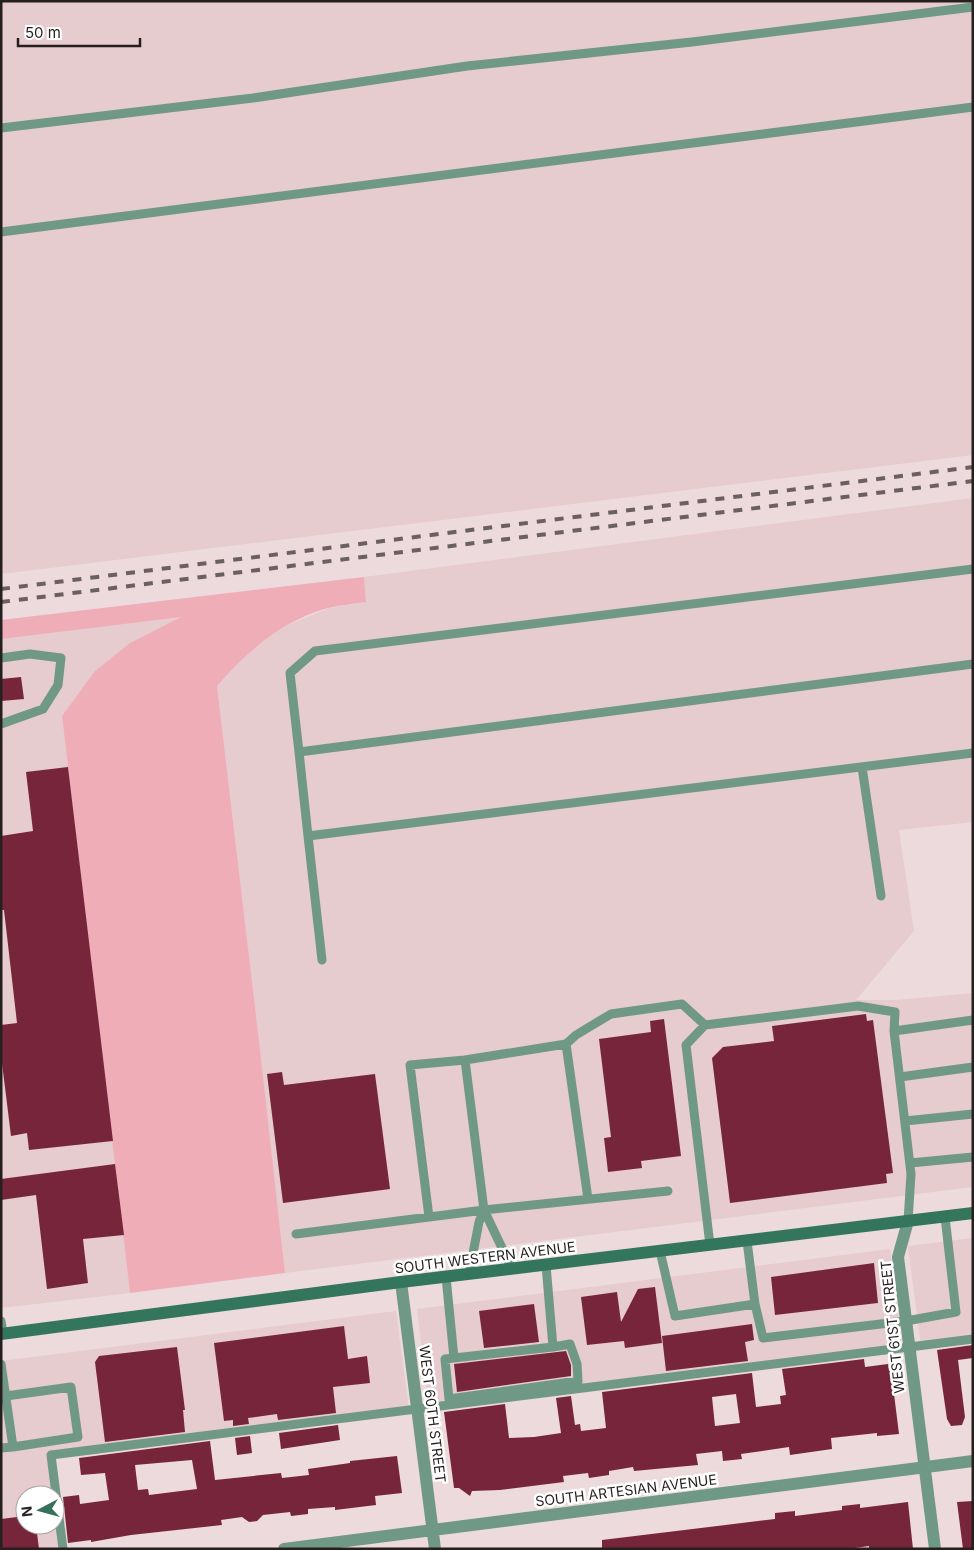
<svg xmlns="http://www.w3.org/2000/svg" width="974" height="1550" font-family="Inter,sans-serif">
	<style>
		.built { fill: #e6cbcf; fill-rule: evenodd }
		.green { fill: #efadb8 }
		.building { fill: #77253b; fill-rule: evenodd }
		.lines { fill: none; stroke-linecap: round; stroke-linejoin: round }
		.service { stroke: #709886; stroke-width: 9 }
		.minor { stroke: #709886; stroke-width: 12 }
		.secondary { stroke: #34755d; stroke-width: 12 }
		.rail { stroke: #6a5f61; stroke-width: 4; stroke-dasharray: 9 9; stroke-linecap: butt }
		.labels { text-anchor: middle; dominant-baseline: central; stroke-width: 5; stroke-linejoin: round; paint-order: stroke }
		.street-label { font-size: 14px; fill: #261f20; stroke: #fff }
	</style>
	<rect width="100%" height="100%" fill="#eddadc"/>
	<path class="built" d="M 1,1 L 973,1 L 973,455 L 1,574 Z
		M 973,498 L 973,822 L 899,830 L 914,931 L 856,1000 L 896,1000 L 973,993 L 973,1187 L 285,1273 L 260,1049 L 217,686 L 241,658 L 283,627 L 329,608 L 366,602 L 364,577 Z
		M 183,616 L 130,643 L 62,716 L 130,1293 L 1,1308 L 1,639 Z
		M 973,1238 L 973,1339 L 921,1346 L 908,1246 Z
		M 890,1249 L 902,1348 L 429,1407 L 417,1309 Z
		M 396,1311 L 409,1410 L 52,1455 L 63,1549 L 1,1549 L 1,1361 ZM 25,1495 L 55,1495 L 55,1525 L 25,1525 Z"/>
	<path class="green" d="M 364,577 L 366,602 C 354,604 340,605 328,608 C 281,621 248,651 217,686 L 260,1049 L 285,1273 L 130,1293 L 62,716 L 95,671 L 130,643 L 181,617 L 1,639 L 1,620 Z"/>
	<path class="building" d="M 21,677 L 24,699 L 1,701 L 1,679 Z
		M 68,767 L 113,1141 L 29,1150 L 27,1133 L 11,1136 L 1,1055 L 1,1025 L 17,1023 L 4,910 L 1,910 L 1,836 L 33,831 L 26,772 Z
		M 866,1014 L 867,1021 L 873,1020 L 893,1173 L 886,1174 L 887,1183 L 730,1203 L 712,1058 L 723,1047 L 774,1041 L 772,1026 Z
		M 664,1019 L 681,1156 L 641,1161 L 642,1168 L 608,1172 L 604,1138 L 611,1137 L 599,1039 L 651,1032 L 650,1021 Z
		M 282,1072 L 284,1085 L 375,1074 L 390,1189 L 283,1203 L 267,1074 Z
		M 115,1164 L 124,1235 L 83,1239 L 88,1283 L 47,1289 L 36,1195 L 1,1200 L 1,1179 Z
		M 874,1263 L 878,1303 L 775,1315 L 771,1277 Z
		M 655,1287 L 662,1343 L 625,1348 L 624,1341 L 587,1345 L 581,1297 L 617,1292 L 621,1322 L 638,1289 Z
		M 534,1304 L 539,1342 L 484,1348 L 479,1311 Z
		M 752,1324 L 754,1340 L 745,1342 L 748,1361 L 666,1371 L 662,1336 Z
		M 344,1326 L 348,1359 L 367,1356 L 370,1383 L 333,1387 L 336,1413 L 278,1420 L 277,1414 L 248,1418 L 249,1424 L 233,1426 L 233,1420 L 224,1421 L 214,1343 Z
		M 973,1345 L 973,1358 L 958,1360 L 965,1417 L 962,1425 L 951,1426 L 947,1419 L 937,1350 Z
		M 177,1347 L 185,1410 L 183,1410 L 185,1432 L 105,1442 L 95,1362 L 99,1356 Z
		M 566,1351 L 571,1365 L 571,1376 L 457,1392 L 454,1364 Z
		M 864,1359 L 865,1367 L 888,1364 L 889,1371 L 891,1370 L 899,1434 L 877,1436 L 877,1433 L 831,1438 L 832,1449 L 790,1455 L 789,1447 L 741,1454 L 742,1459 L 723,1461 L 722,1451 L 696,1454 L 698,1465 L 634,1471 L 633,1467 L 609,1471 L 609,1475 L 589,1478 L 588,1473 L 563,1476 L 564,1482 L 500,1490 L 472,1491 L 470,1496 L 459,1488 L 454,1488 L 444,1412 L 505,1404 L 509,1438 L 534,1437 L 561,1433 L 556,1398 L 571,1396 L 575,1425 L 580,1424 L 581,1431 L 606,1428 L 602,1392 L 752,1373 L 756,1407 L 781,1404 L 780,1396 L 786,1395 L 782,1369 ZM 736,1394 L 740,1423 L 715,1426 L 712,1397 Z
		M 338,1425 L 340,1440 L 281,1449 L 279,1433 Z
		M 250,1436 L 252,1453 L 237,1455 L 235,1438 Z
		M 210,1441 L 215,1480 L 281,1473 L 282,1478 L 309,1475 L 308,1469 L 350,1463 L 350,1461 L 397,1456 L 402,1493 L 375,1496 L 376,1505 L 335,1510 L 335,1507 L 308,1509 L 308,1514 L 291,1516 L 290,1512 L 263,1515 L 257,1521 L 249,1522 L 242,1517 L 221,1520 L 222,1525 L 131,1535 L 91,1542 L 91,1540 L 68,1543 L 63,1497 L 79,1495 L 80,1504 L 109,1500 L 105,1473 L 81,1475 L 79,1458 ZM 192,1460 L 197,1489 L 149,1495 L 148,1489 L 138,1490 L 135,1465 Z
		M 973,1501 L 973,1549 L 963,1549 L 957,1502 Z
		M 908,1502 L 913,1549 L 869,1549 L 869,1546 L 848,1549 L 602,1549 L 602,1540 L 775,1519 L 775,1513 L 795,1511 L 795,1516 L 842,1510 L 842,1506 L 860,1504 L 860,1508 Z
		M 25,1516 L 25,1525 L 36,1525 L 39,1549 L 1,1549 L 1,1519 Z"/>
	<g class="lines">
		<path class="service" d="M 1,128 L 253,98 L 467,66 L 692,42 L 973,7
			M 1,232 L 973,107
			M 1,658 L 30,654 L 61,658 L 58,685 L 43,709 L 1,724
			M 299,752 L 290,673 L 315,651 L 973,569
			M 862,767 L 881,896
			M 308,836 L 299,752 L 973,664
			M 322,960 L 308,836 L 973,753
			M 894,1031 L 973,1020
			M 566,1044 L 588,1199
			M 465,1060 L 566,1044 L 576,1035 L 611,1014 L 682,1004 L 705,1025
			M 900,1077 L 973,1067
			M 905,1121 L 973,1114
			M 910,1163 L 973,1157
			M 429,1217 L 410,1065 L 465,1060 L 484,1210 L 512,1269
			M 296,1234 L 484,1210 L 668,1191
			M 710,1245 L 686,1045 L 705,1025 L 858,1006 L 895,1012 L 894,1031 L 911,1174 L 908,1221
			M 660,1251 L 675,1316 L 755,1304 L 747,1241
			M 469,1274 L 479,1222 L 484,1210
			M 446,1277 L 454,1358 L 553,1347 L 546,1265
			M 755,1304 L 763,1338 L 906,1321 L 956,1312 L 945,1217
			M 1,1321 L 3,1333
			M 454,1358 L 445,1359 L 449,1399 L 578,1381 L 577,1364 L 570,1344 L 553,1347
			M 1,1364 L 13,1447 L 1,1448
			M 6,1396 L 71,1387 L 78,1437 L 13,1447
			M 63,1549 L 51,1455 L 973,1339"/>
		<path class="minor" d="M 908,1221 L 898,1257 L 935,1549
			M 401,1282 L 435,1549
			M 284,1549 L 973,1461"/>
		<path class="secondary" d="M 1,1334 L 401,1282 L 973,1213"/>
		<path class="rail" d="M 1,589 L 973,467
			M 1,602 L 973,481"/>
	</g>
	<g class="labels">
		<g class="street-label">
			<text transform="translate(485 1257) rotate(-7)">SOUTH WESTERN AVENUE</text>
			<text transform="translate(892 1327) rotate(-96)">WEST 61ST STREET</text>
			<text transform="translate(433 1414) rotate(83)">WEST 60TH STREET</text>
			<text transform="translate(626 1490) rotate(-7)">SOUTH ARTESIAN AVENUE</text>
		</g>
	</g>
	<rect width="974" height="1550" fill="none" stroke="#261f20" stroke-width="5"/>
	<g transform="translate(40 1510) rotate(264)"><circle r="24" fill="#ffffff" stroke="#a8a5a6"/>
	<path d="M0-4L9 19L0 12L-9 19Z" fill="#37715a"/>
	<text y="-8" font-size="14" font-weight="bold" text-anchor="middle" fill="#261f20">N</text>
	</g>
	<path d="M18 38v8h122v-8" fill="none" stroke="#261f20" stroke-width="2.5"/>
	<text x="25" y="38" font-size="15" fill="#261f20" stroke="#ffffff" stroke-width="4" paint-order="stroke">50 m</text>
</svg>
